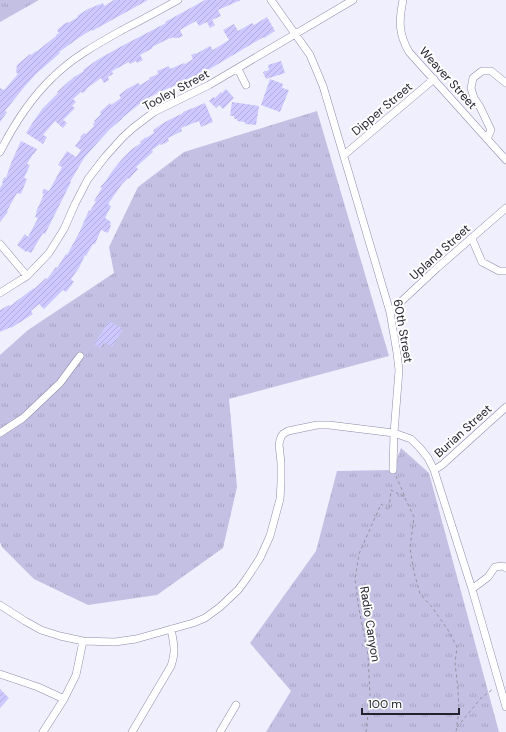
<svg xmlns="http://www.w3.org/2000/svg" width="506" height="732" font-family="'DM Sans',sans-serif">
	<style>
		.grass { fill: url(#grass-tufts) }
		.building { fill: url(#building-hatch) }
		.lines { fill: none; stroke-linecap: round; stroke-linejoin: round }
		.minor-casing { stroke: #8e8bab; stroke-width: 8 }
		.path { stroke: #9493a1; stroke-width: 1; stroke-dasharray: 3 3; stroke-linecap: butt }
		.minor { stroke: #fff; stroke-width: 7 }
		.labels { text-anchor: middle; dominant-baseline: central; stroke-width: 4; stroke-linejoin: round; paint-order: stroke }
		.street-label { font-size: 12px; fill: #23222f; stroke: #fefefe }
	</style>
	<defs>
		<pattern id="grass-tufts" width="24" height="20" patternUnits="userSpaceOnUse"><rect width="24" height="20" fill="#c3c0e3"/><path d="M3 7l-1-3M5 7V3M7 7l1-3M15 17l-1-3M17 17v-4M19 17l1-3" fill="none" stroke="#a7a5c3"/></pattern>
		<pattern id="building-hatch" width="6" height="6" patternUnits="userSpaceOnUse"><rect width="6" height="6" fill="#cdc8ff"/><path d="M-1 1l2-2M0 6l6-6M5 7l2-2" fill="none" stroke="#b0acdb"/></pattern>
	</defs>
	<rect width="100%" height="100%" fill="#f0effd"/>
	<path class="grass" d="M 0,0 L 39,0 L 0,22 Z
		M 317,111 L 389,356 L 229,399 L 237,487 L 223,548 L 157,595 L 88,605 L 34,579 L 2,547 L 0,542 L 0,355 L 28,330 L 114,273 L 109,247 L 138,187 L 184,152 Z
		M 401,448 L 429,473 L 499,732 L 266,732 L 291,691 L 250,643 L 316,551 L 337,471 L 393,470 Z"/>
	<path class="building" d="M 114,0 L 148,0 L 92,31 L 91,30 L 80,37 L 59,52 L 60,53 L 36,74 L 25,86 L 5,111 L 7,112 L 0,122 L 0,88 L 4,90 L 18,74 L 16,72 L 17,65 L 30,54 L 31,55 L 36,51 L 36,52 L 56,36 L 56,35 L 59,33 L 57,30 L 64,24 L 68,22 L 68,23 L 78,17 L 77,16 L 88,9 L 103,3 L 104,6 Z
		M 205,0 L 241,0 L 218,10 L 221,16 L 212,20 L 215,25 L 210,28 L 207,22 L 199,26 L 196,21 L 180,30 L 183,36 L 178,38 L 174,38 L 173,37 L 170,39 L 170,38 L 152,47 L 153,48 L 140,55 L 143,60 L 137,63 L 136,61 L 130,64 L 129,62 L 112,71 L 113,74 L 108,77 L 109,80 L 104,83 L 101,78 L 86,89 L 87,89 L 83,93 L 81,92 L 73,99 L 76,102 L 72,106 L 75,108 L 63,120 L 67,123 L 63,128 L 55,121 L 43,135 L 47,137 L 43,144 L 26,133 L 35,119 L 43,108 L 58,93 L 57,92 L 75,76 L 76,76 L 84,71 L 83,70 L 97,60 L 120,47 L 166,23 L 165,22 Z
		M 267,17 L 275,31 L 264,38 L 264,37 L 255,42 L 198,76 L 162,91 L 148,98 L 149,99 L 143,103 L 142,102 L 122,118 L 123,118 L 110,129 L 99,141 L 84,158 L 70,182 L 71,182 L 45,234 L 43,233 L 31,253 L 27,251 L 26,252 L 17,245 L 25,234 L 28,237 L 38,218 L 35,217 L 37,212 L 36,212 L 44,194 L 42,193 L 44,189 L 49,191 L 55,180 L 62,167 L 58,165 L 67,151 L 76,157 L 81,150 L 75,146 L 81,138 L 80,137 L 84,133 L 86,134 L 94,126 L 93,124 L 95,122 L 94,121 L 101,114 L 100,112 L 110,103 L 111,105 L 121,98 L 119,95 L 127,89 L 138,83 L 140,85 L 150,79 L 149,78 L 158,74 L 157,71 L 169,66 L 170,69 L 184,63 L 185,64 L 193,59 L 191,55 L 196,53 L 196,54 L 210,46 L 213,50 L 229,40 L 223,30 L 234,24 L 238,31 L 252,23 L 254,25 Z
		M 281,61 L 285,73 L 266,79 L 263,72 L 269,70 L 268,65 Z
		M 270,79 L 283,84 L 282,88 L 289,90 L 280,112 L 261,105 Z
		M 226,89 L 234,98 L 223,109 L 219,105 L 216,108 L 209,101 L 213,97 L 215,98 L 221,92 L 222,93 Z
		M 232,102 L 259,106 L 256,125 L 245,124 L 245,122 L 237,121 L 237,119 L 234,119 L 234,116 L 230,116 Z
		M 205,103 L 213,122 L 201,127 L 199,121 L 181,128 L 182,131 L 168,138 L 169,141 L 164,144 L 164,143 L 161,145 L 160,144 L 152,150 L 153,152 L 136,167 L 138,169 L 129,179 L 128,178 L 122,184 L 108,204 L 111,206 L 105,218 L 111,222 L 110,225 L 111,226 L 108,233 L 101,230 L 95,244 L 93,244 L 86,256 L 85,255 L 79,268 L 71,279 L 74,282 L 66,292 L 63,290 L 44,309 L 39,304 L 31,311 L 33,314 L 11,328 L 11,327 L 0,332 L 0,310 L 9,305 L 10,306 L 34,288 L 34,289 L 46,278 L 47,279 L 56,267 L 57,268 L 66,254 L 67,255 L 80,231 L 89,210 L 90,211 L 96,201 L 94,201 L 102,188 L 100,187 L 105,182 L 113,170 L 123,158 L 132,149 L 141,143 L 140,142 L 146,137 L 146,138 L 154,133 L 153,130 L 165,122 L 183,113 L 183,112 Z
		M 21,141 L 37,149 L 34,154 L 33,154 L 27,164 L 30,165 L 24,178 L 27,179 L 21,194 L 17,193 L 7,211 L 8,212 L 0,222 L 0,188 L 3,183 L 2,183 L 4,177 L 6,178 L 11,163 Z
		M 109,321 L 123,329 L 112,347 L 104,342 L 100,348 L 94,344 Z
		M 0,689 L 9,698 L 0,708 Z"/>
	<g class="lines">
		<g class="minor-casing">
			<path id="minor" d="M 271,0 L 310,55 L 323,86 L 390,312 L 397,353 L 399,370 L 394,433 L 393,470
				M 403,0 C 399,20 398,33 409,52 L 506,160
				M 238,69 L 246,85
				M 487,139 L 491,130 L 480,107 L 474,98 L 471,88 L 473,78 L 482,71 L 491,71 L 506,83
				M 0,152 C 14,124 30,99 53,77 C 73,57 99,43 124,29 C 142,20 160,10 178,0
				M 344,155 L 434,79
				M 472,239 L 482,262 L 499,271 L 506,271
				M 0,244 L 27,276
				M 0,293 L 11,286 L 27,276 L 49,253 L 64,229 L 75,204 L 88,179 L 105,157 L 123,137 L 133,128 L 154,112 L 209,85 L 353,0
				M 390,312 L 437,268 L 506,208
				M 0,433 L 23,418 L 60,383 L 80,356
				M 434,470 L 442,465 L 506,407
				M 472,589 L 488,577 L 495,567 L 503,566 L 506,568
				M 0,605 L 25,621 L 41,630 L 60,636 L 83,641 L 115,642 L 136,639 L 193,623 L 205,618 L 220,607 L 238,590 L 247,578 L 260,558 L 270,536 L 280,499 L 281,483 L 281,463 L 279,444 L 281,437 L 283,434 L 288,431 L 317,425 L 329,425 L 394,433 L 411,439 L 420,448 L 428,458 L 434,470 L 472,589 L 506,707
				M 0,674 L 38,687 L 64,699
				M 43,732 L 64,699 L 76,675 L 83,641
				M 132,732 L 171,666 C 176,651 174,645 171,629
				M 220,732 L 236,705"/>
		</g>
		<path class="path" d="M 405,498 L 414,517 L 410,548 L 414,572 L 420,594 L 432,607 L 448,630 L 457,647 L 455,663 L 458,689 L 459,710 L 456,732
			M 457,727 L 481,698 L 493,689
			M 366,732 L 370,695 L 368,655 L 359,609 L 355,579 L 359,554 L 381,504 L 389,510 L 391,490 L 405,497 L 396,476"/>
		<use href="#minor" class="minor"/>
	</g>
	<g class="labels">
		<g class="street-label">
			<text transform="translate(448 78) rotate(48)">Weaver Street</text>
			<text transform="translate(176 90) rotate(-28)">Tooley Street</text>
			<text transform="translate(382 109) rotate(-40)">Dipper Street</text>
			<text transform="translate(440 252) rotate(-42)">Upland Street</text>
			<text transform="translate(403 331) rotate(80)">60th Street</text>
			<text transform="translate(463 431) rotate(-42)">Burian Street</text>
			<text transform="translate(370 624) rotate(81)">Radio Canyon</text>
		</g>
	</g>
	<path d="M362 708v6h97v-6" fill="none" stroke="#23222f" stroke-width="2"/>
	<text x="368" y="708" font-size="12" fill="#23222f" stroke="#fefefe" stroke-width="3" paint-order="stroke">100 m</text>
</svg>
